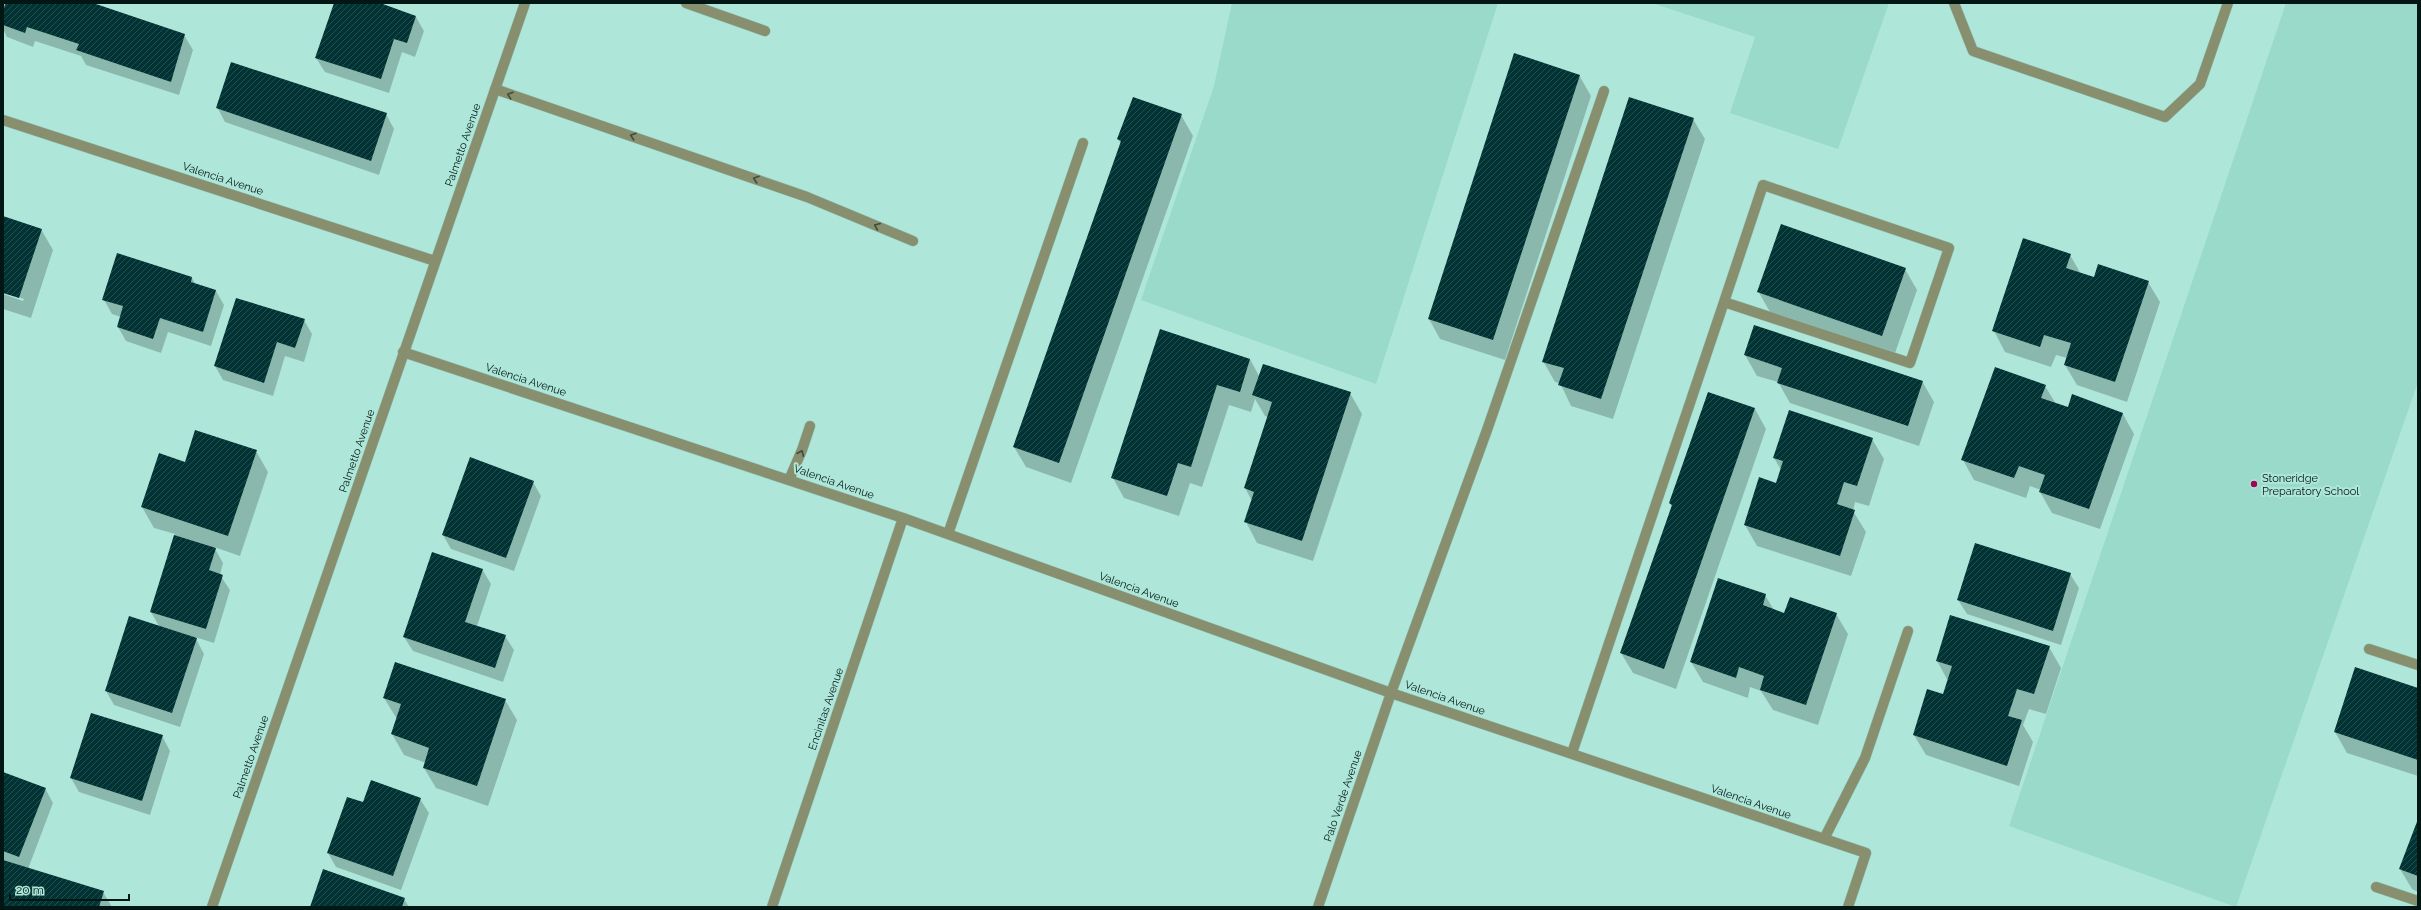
<svg xmlns="http://www.w3.org/2000/svg" width="2421" height="910" font-family="Raleway,sans-serif">
	<style>
		.built { fill: #99daca }
		.shadow { fill: #0003 }
		.building { fill: url(#building-hatch) }
		.lines { fill: none; stroke-linecap: round; stroke-linejoin: round }
		.minor-casing { stroke: #8fc2b5; stroke-width: 11 }
		.minor { stroke: #888f6e; stroke-width: 10 }
		.oneway { stroke: #3e4d3c }
		.poi-dot { fill: #9c0855; stroke: #aee7d9; stroke-width: 1.5 }
		.labels { text-anchor: middle; dominant-baseline: central; stroke-width: 4; stroke-linejoin: round; paint-order: stroke }
		.street-label { font-size: 11px; fill: #021713; stroke: #aee7d9 }
		.poi-label { font-size: 11px; fill: #021713; stroke: #aee7d9; text-anchor: start }
	</style>
	<defs>
		<pattern id="building-hatch" width="6" height="6" patternUnits="userSpaceOnUse"><rect width="6" height="6" fill="#023334"/><path d="M-1 1l2-2M0 6l6-6M5 7l2-2" fill="none" stroke="#254e4e"/></pattern>
	</defs>
	<rect width="100%" height="100%" fill="#aee7d9"/>
	<path class="built" d="M 1232,3 L 1498,3 L 1376,384 L 1141,300 L 1214,86 Z
		M 1652,3 L 1889,3 L 1838,149 L 1730,113 L 1755,37 Z
		M 2286,3 L 2418,3 L 2418,382 L 2236,907 L 2009,826 Z"/>
	<path class="shadow" d="M 3,3 L 90,3 L 184,35 L 193,50 L 179,95 L 86,65 L 81,56 L 35,41 L 33,47 L 7,37 L 3,29 Z
		M 335,3 L 382,3 L 384,5 L 416,17 L 424,31 L 415,57 L 402,52 L 389,93 L 325,72 L 316,58 Z
		M 1579,75 L 1591,96 L 1505,360 L 1440,339 L 1429,319 Z
		M 217,107 L 386,114 L 394,129 L 379,175 L 225,122 Z
		M 1181,115 L 1193,136 L 1071,483 L 1026,467 L 1014,447 L 1121,144 L 1118,139 Z
		M 1693,119 L 1705,139 L 1613,419 L 1571,406 L 1560,383 L 1555,382 L 1543,361 Z
		M 3,217 L 41,229 L 53,250 L 31,318 L 3,309 L 3,294 L 23,301 L 24,299 L 3,292 Z
		M 2070,255 L 2081,274 L 2095,279 L 2148,282 L 2160,302 L 2127,402 L 2077,385 L 2065,365 L 2067,358 L 2056,355 L 2051,367 L 2005,352 L 1994,331 Z
		M 1905,269 L 1917,290 L 1894,356 L 1770,312 L 1758,291 Z
		M 192,278 L 196,285 L 216,291 L 224,305 L 211,346 L 168,332 L 161,353 L 126,341 L 118,327 L 121,317 L 112,314 L 104,300 Z
		M 304,320 L 312,334 L 304,362 L 285,356 L 273,396 L 223,380 L 215,366 Z
		M 1160,331 L 1250,359 L 1259,376 L 1350,393 L 1362,414 L 1313,561 L 1257,543 L 1246,522 L 1252,501 L 1245,488 L 1268,417 L 1265,416 L 1255,399 L 1251,412 L 1229,405 L 1202,487 L 1190,483 L 1179,516 L 1124,498 L 1113,478 Z
		M 1745,355 L 1922,381 L 1934,402 L 1919,446 L 1790,403 L 1778,382 L 1757,376 Z
		M 2045,386 L 2056,404 L 2068,409 L 2123,414 L 2134,434 L 2100,529 L 2052,513 L 2040,492 L 2041,490 L 2030,486 L 2026,498 L 1974,480 L 1963,460 Z
		M 1755,409 L 1766,429 L 1676,689 L 1633,673 L 1621,653 L 1672,507 L 1670,503 Z
		M 1872,439 L 1884,459 L 1869,506 L 1855,502 L 1853,511 L 1866,532 L 1851,576 L 1757,546 L 1745,525 L 1776,484 L 1781,470 L 1774,458 Z
		M 256,451 L 268,472 L 240,556 L 214,547 L 223,563 L 220,575 L 230,590 L 214,643 L 195,637 L 204,654 L 180,727 L 114,705 L 106,691 L 160,628 L 151,612 L 175,534 L 154,528 L 142,507 L 185,464 Z
		M 533,482 L 541,496 L 514,571 L 451,549 L 443,535 Z
		M 482,569 L 491,584 L 477,626 L 505,636 L 514,650 L 503,682 L 413,651 L 404,637 Z
		M 2070,574 L 2079,588 L 2061,645 L 1967,614 L 1958,600 Z
		M 1765,595 L 1774,610 L 1785,614 L 1836,614 L 1848,634 L 1818,725 L 1773,710 L 1761,691 L 1750,687 L 1748,698 L 1703,682 L 1691,662 Z
		M 1951,616 L 2049,647 L 2061,668 L 2046,714 L 2029,709 L 2023,725 L 2033,742 L 2019,786 L 1926,755 L 1914,735 L 1943,696 L 1948,681 L 1937,661 Z
		M 2418,689 L 2418,776 L 2347,753 L 2335,732 Z
		M 384,698 L 505,700 L 517,720 L 488,806 L 436,788 L 424,768 L 426,763 L 404,755 L 392,734 L 397,719 Z
		M 162,736 L 170,751 L 150,815 L 79,792 L 71,778 Z
		M 3,773 L 45,788 L 53,803 L 28,869 L 103,892 L 112,907 L 3,907 Z
		M 420,799 L 429,813 L 401,890 L 336,867 L 328,853 L 364,804 Z
		M 2418,821 L 2418,892 L 2412,889 L 2400,869 Z
		M 404,899 L 409,907 L 311,907 Z"/>
	<path class="building" d="M 6,3 L 93,3 L 185,34 L 171,82 L 76,50 L 79,44 L 27,27 L 25,33 L 3,25 L 3,10 Z
		M 334,3 L 380,3 L 416,16 L 407,43 L 394,39 L 381,79 L 315,58 Z
		M 1514,53 L 1580,75 L 1493,340 L 1428,319 Z
		M 231,62 L 387,113 L 371,161 L 216,108 Z
		M 1133,97 L 1182,114 L 1059,463 L 1013,447 L 1121,141 L 1117,139 Z
		M 1629,97 L 1694,118 L 1601,399 L 1558,385 L 1564,368 L 1542,362 Z
		M 3,216 L 42,229 L 19,298 L 3,293 Z
		M 1781,224 L 1906,268 L 1882,336 L 1757,292 Z
		M 2023,238 L 2071,254 L 2066,268 L 2094,277 L 2098,264 L 2149,281 L 2115,382 L 2064,365 L 2071,343 L 2044,335 L 2040,347 L 1992,331 Z
		M 117,253 L 192,277 L 191,282 L 216,290 L 203,332 L 160,318 L 153,339 L 117,327 L 123,306 L 102,300 Z
		M 236,298 L 305,319 L 295,348 L 277,342 L 264,383 L 214,366 Z
		M 1754,325 L 1923,381 L 1908,426 L 1777,383 L 1782,368 L 1744,355 Z
		M 1160,329 L 1250,359 L 1240,392 L 1217,385 L 1191,467 L 1178,463 L 1167,496 L 1111,478 Z
		M 1263,364 L 1351,392 L 1302,541 L 1244,522 L 1254,492 L 1244,488 L 1272,402 L 1252,395 Z
		M 1995,367 L 2046,385 L 2041,398 L 2068,407 L 2072,394 L 2123,413 L 2089,509 L 2039,492 L 2045,475 L 2019,466 L 2014,478 L 1961,460 Z
		M 1708,392 L 1755,408 L 1664,669 L 1620,653 L 1672,505 L 1669,503 Z
		M 1789,410 L 1873,438 L 1857,486 L 1844,482 L 1837,504 L 1855,510 L 1840,556 L 1744,525 L 1759,477 L 1776,483 L 1783,461 L 1773,458 Z
		M 195,430 L 257,450 L 228,536 L 141,507 L 159,453 L 185,462 Z
		M 470,457 L 534,481 L 506,558 L 442,535 Z
		M 174,535 L 216,548 L 209,570 L 223,575 L 206,629 L 150,612 Z
		M 1975,543 L 2071,573 L 2053,631 L 1957,600 Z
		M 432,552 L 483,569 L 465,622 L 506,635 L 495,668 L 403,637 Z
		M 1718,578 L 1766,594 L 1763,605 L 1784,613 L 1790,597 L 1837,613 L 1806,705 L 1760,690 L 1764,676 L 1739,667 L 1736,678 L 1690,662 Z
		M 1950,615 L 2050,646 L 2034,694 L 2017,689 L 2008,716 L 2022,720 L 2007,766 L 1913,735 L 1927,689 L 1943,694 L 1952,666 L 1936,661 Z
		M 129,616 L 197,638 L 172,713 L 105,691 Z
		M 395,662 L 506,699 L 477,786 L 423,768 L 429,748 L 391,734 L 401,704 L 383,698 Z
		M 2355,667 L 2418,688 L 2418,760 L 2334,732 Z
		M 91,713 L 163,735 L 142,801 L 70,778 Z
		M 3,772 L 46,788 L 19,857 L 3,851 Z
		M 371,780 L 421,798 L 393,876 L 327,853 L 347,797 L 363,802 Z
		M 2418,819 L 2418,876 L 2399,869 Z
		M 3,860 L 104,891 L 99,907 L 3,907 Z
		M 323,869 L 405,898 L 402,907 L 310,907 Z"/>
	<g class="lines">
		<g class="minor-casing">
			<path id="minor" d="M 686,3 L 765,31
				M 1954,3 L 1973,51 L 2165,117 L 2200,84 L 2228,3
				M 495,89 L 807,197 L 913,241
				M 3,120 L 435,261
				M 403,352 L 903,518 L 1391,693 L 1866,853 L 1848,907
				M 789,480 L 802,450 L 810,426
				M 948,534 L 1083,143
				M 2369,649 L 2418,665
				M 1572,753 L 1724,302 L 1910,363 L 1949,248 L 1763,185 L 1724,302
				M 1824,839 L 1865,758 L 1908,631
				M 2376,887 L 2418,901
				M 212,907 L 525,3
				M 772,907 L 903,518
				M 1318,907 L 1391,693 L 1487,430 L 1604,91"/>
		</g>
		<use href="#minor" class="minor"/>
	</g>
	<defs><path id="oneway-chevron" d="M-2-3.5L2.5 0L-2 3.5" fill="none" stroke-width="1.6" stroke-linecap="round" stroke-linejoin="round"/></defs>
	<g class="oneway">
		<use href="#oneway-chevron" transform="translate(510 95) rotate(-161)"/>
		<use href="#oneway-chevron" transform="translate(633 136) rotate(-161)"/>
		<use href="#oneway-chevron" transform="translate(756 179) rotate(-161)"/>
		<use href="#oneway-chevron" transform="translate(877 226) rotate(-157)"/>
		<use href="#oneway-chevron" transform="translate(801 453) rotate(-67)"/>
	</g>
	<circle class="poi-dot" cx="2254" cy="484" r="4"/>
	<g class="labels">
		<g class="street-label">
			<text transform="translate(463 145) rotate(-71)">Palmetto Avenue</text>
			<text transform="translate(223 179) rotate(18)">Valencia Avenue</text>
			<text transform="translate(526 380) rotate(18)">Valencia Avenue</text>
			<text transform="translate(357 451) rotate(-71)">Palmetto Avenue</text>
			<text transform="translate(834 482) rotate(19)">Valencia Avenue</text>
			<text transform="translate(1139 590) rotate(20)">Valencia Avenue</text>
			<text transform="translate(1445 698) rotate(19)">Valencia Avenue</text>
			<text transform="translate(826 709) rotate(-71)">Encinitas Avenue</text>
			<text transform="translate(251 757) rotate(-71)">Palmetto Avenue</text>
			<text transform="translate(1343 796) rotate(-71)">Palo Verde Avenue</text>
			<text transform="translate(1751 802) rotate(19)">Valencia Avenue</text>
		</g>
		<g class="poi-label">
			<text x="2262" y="478">Stoneridge<tspan x="2262" dy="13">Preparatory School</tspan></text>
		</g>
	</g>
	<rect width="2421" height="910" fill="none" stroke="#021713" stroke-width="8"/>
	<path d="M10 894v6h119v-6" fill="none" stroke="#021713" stroke-width="2"/>
	<text x="16" y="894" font-size="12" fill="#021713" stroke="#aee7d9" stroke-width="3" paint-order="stroke">20 m</text>
</svg>
